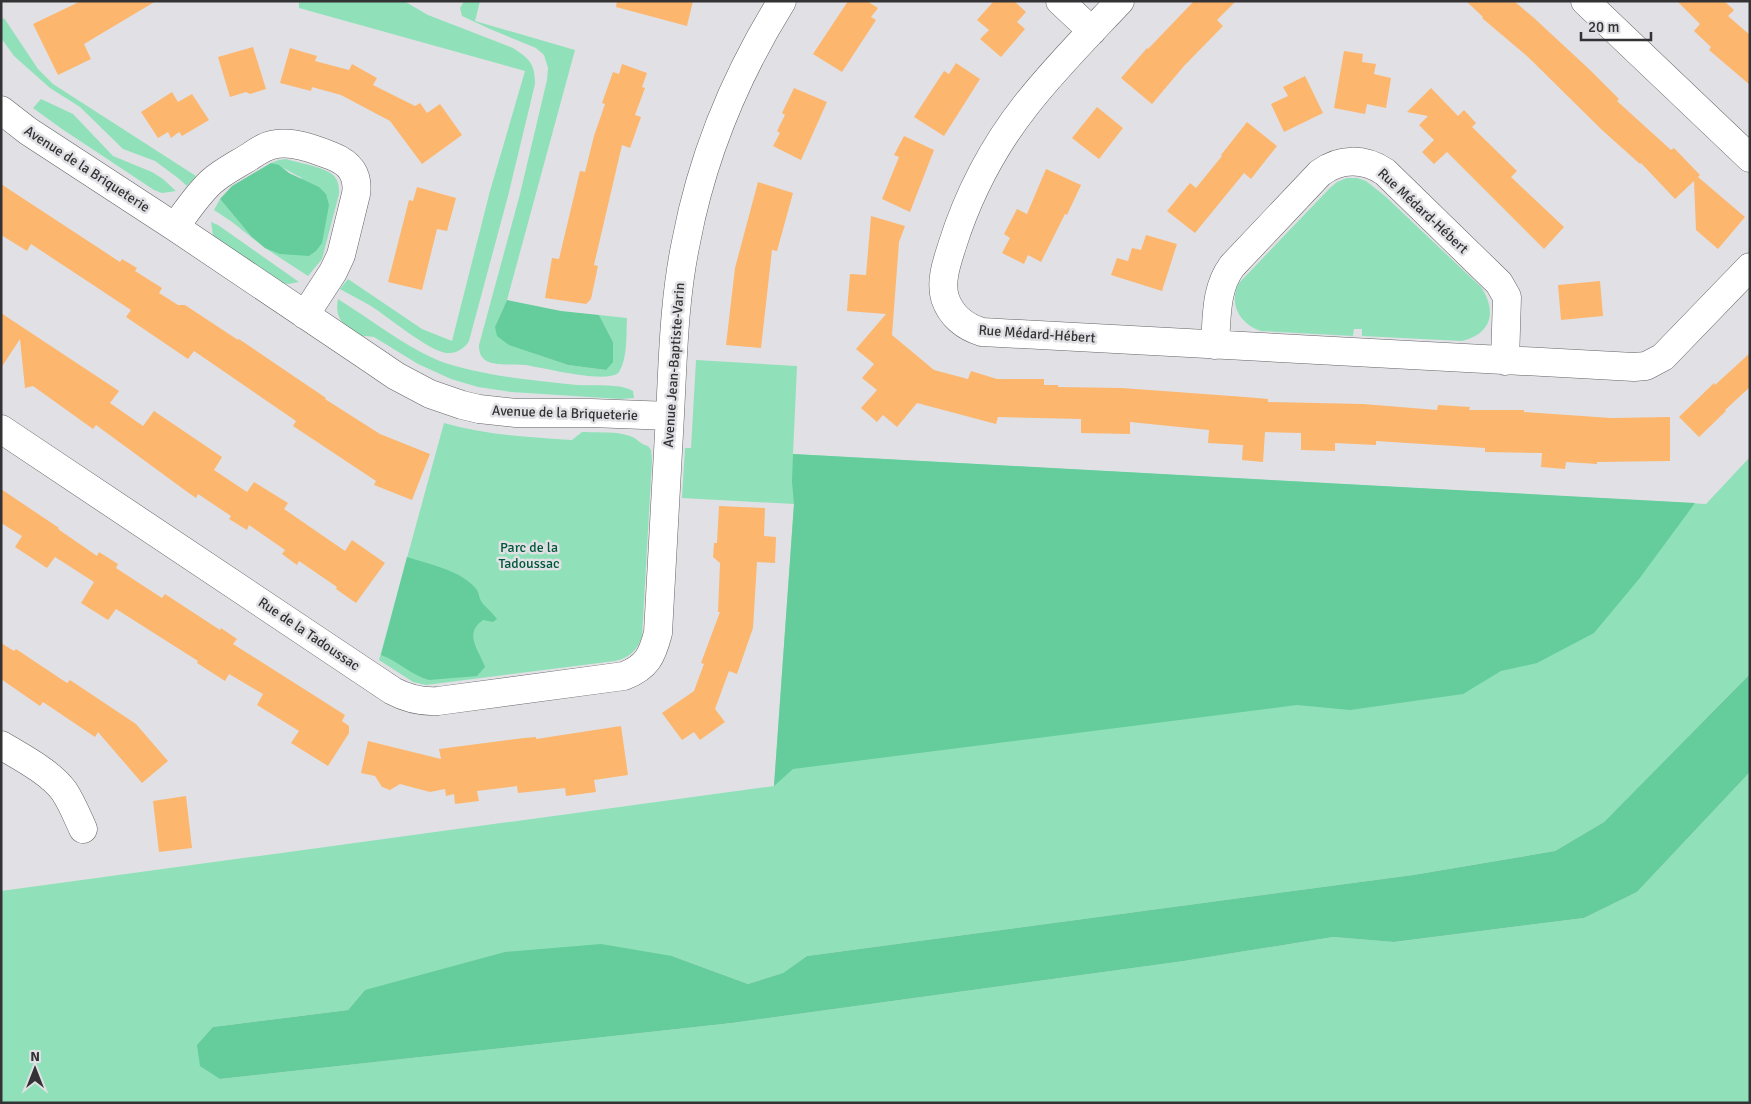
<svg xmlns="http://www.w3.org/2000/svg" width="1751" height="1104" font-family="Signika,sans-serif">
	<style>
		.green { fill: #90e1b9 }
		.forest { fill: #65cc9c }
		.building { fill: #fcb66e }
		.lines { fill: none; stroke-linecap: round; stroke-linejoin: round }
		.minor-casing { stroke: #646467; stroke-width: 29 }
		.minor { stroke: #fff; stroke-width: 28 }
		.labels { text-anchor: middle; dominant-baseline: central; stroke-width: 5; stroke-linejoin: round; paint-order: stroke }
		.street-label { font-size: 14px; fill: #333335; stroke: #e1e1e5 }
		.park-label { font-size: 14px; fill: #00583a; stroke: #e1e1e5 }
	</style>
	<rect width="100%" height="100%" fill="#e1e1e5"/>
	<path class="green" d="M 299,1 L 404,1 L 428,15 L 513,48 C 530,59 535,64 535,84 L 508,196 L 469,341 C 465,348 456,354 447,353 C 430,352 387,316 371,306 C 361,300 350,295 340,289 L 348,279 L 422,329 L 452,341 L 490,191 L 525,71 L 299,8 Z
		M 464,1 L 480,1 L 475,21 L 575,50 L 507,300 L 495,328 L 533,353 L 568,365 L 606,370 L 613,342 L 599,315 L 627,318 C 626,334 628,358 619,372 C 609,385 541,367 525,365 C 507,363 478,370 479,345 L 520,194 L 547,80 L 548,68 L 544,55 L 536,48 L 490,29 L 462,16 L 460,8 Z
		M 4,18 L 38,69 L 53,84 L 196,176 L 187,186 L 178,178 L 155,161 L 123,149 L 80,107 L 50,88 L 14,56 L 1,38 L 1,20 Z
		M 41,99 L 73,114 L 113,156 L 152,172 L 163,179 L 176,191 L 162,193 L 154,190 L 62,129 L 33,108 Z
		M 286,159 C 298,163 325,167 333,175 C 339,181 339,187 339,194 L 322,259 L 308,276 L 265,248 L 232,222 L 214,210 L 220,199 L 251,236 L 302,178 C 291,173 282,166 271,163 L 279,160 Z
		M 1347,178 L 1357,178 L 1366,181 L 1385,196 L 1481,287 C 1497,311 1492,334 1462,341 L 1362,336 L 1362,329 L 1354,329 L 1353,336 L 1261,331 C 1240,324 1228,304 1239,283 L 1329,189 L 1337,182 Z
		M 211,222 L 218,225 L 299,282 L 288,284 L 280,283 L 218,242 L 213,235 Z
		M 338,299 C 370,319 400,343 435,359 C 446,364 459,367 471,370 C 505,378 542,381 577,385 C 592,386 621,383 633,391 L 634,398 L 621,399 L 511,392 L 478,387 L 451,379 L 418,364 L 374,337 L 365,336 L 360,337 C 345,327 334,319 338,299 Z
		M 696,360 L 797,366 L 793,454 L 1706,504 L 1750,457 L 1750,674 L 1604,822 L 1555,851 L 1413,875 L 807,956 L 783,973 L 748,984 L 672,956 L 365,990 L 348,1010 L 213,1027 L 220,1079 L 732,1023 L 1184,961 L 1333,937 L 1395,942 L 1584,918 L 1637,892 L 1750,772 L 1750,1103 L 1,1103 L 1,891 L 774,786 L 794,504 L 682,498 L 685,448 L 691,448 Z
		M 444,423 C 486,435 528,437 572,440 L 582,432 L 585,432 C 599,433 617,431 630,436 C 637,438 641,445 648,446 L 651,450 L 652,460 L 642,636 C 638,650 629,658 615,661 L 426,685 L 413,682 L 379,660 Z"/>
	<path class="forest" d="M 271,163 L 279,165 L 289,173 L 319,187 L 326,194 L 329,205 L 322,243 L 316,251 L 309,256 L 280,254 L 265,248 L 251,236 L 220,199 L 232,186 Z
		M 507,300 L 561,311 L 599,315 L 613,342 L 613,362 L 606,370 L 568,365 L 509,345 L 497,336 L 495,327 Z
		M 793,454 L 1695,503 L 1639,579 L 1594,633 L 1537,663 L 1501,671 L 1463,694 L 1350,710 L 1297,705 L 793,769 L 774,786 L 794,504 L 792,482 Z
		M 407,557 C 429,564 463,571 477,590 C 479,593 479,598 481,601 C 484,606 492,612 497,619 L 493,622 L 483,620 C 463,634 479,650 485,667 L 477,676 L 429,680 C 411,675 398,661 381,655 Z
		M 1750,674 L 1750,772 L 1637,892 L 1584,918 L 1394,942 L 1333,937 L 1184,961 L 732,1023 L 220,1079 L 200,1066 L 197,1045 L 213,1027 L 348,1010 L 365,990 L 505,952 L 601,944 L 672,956 L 748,984 L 783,973 L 807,956 L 1413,875 L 1555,851 L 1604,822 Z"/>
	<path class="building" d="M 81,1 L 156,1 L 84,44 L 91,59 L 58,75 L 33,24 Z
		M 617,1 L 693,1 L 687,26 L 616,7 Z
		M 848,1 L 867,1 L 878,8 L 871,17 L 876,20 L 842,72 L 813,54 Z
		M 994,1 L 1014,1 L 1026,12 L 1017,22 L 1025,29 L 1001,57 L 980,39 L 989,30 L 977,20 Z
		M 1194,1 L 1236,1 L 1217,20 L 1223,26 L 1184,66 L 1152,104 L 1121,78 L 1147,48 L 1148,49 Z
		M 1466,1 L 1514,1 L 1534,18 L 1589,69 L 1619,99 L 1617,101 L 1671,150 L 1674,148 L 1700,175 L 1698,177 L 1745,217 L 1718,249 L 1696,230 L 1694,181 L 1675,199 L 1641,163 L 1640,164 L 1602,130 L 1528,57 L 1482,18 L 1483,17 Z
		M 1677,1 L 1724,1 L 1734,10 L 1728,16 L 1750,35 L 1750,85 L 1709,50 L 1711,47 L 1694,31 L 1700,24 Z
		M 253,47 L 266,89 L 250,94 L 246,92 L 230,97 L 218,57 Z
		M 290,48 L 317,56 L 315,61 L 349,70 L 352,64 L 377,78 L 373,85 L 415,106 L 420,103 L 427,113 L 440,104 L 462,135 L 422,164 L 390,121 L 341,95 L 312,87 L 311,91 L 280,83 Z
		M 1344,51 L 1363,54 L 1362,62 L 1376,64 L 1374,74 L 1391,78 L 1386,108 L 1367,104 L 1365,114 L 1334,108 Z
		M 956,63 L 980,79 L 944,136 L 914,117 L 944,71 L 949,74 Z
		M 622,64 L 647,73 L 642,87 L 645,88 L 635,115 L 641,117 L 630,148 L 622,145 L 594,265 L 598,266 L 591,299 L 586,304 L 545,298 L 552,258 L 559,259 L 580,171 L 585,172 L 594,136 L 605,104 L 602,103 L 613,72 L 619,74 Z
		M 1305,76 L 1323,113 L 1284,132 L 1271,104 L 1288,96 L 1283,87 Z
		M 794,88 L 827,102 L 801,160 L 773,146 L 780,133 L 777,131 L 785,115 L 782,113 Z
		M 1431,88 L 1458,116 L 1464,110 L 1476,123 L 1472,127 L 1517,171 L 1511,177 L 1564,227 L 1544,249 L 1447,152 L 1434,164 L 1422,152 L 1434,140 L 1419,125 L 1428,116 L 1407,112 Z
		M 172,92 L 178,102 L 192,94 L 209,120 L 182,136 L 179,132 L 171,138 L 168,132 L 158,138 L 141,112 Z
		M 1097,107 L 1123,128 L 1099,159 L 1072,138 Z
		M 1247,122 L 1277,146 L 1251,179 L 1244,173 L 1195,233 L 1167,211 L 1190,183 L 1196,188 L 1222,156 L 1221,155 Z
		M 904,136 L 934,150 L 910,212 L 882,199 L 899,157 L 894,155 Z
		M 1046,169 L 1081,185 L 1067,215 L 1065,214 L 1041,262 L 1028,255 L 1024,264 L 1002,253 L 1010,238 L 1004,234 L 1017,209 L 1027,214 Z
		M 758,182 L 793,193 L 777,251 L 772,250 L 761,348 L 726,345 L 735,268 Z
		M 1,184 L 120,262 L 122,259 L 137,268 L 135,271 L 162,288 L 159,293 L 178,305 L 185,305 L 238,340 L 239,339 L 326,398 L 325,399 L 380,434 L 430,454 L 412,500 L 374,485 L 376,481 L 293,426 L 296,421 L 194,351 L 188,359 L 126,317 L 131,310 L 31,244 L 27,251 L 1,235 Z
		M 417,187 L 456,198 L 447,231 L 437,229 L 422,290 L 388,282 L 409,200 L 413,201 Z
		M 871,216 L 905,226 L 899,242 L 892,335 L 934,370 L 968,379 L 971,371 L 997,379 L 1044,379 L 1044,385 L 1058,385 L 1058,387 L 1122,388 L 1245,397 L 1268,399 L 1268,402 L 1363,404 L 1437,410 L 1438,405 L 1470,407 L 1469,410 L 1524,410 L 1524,412 L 1611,418 L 1670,417 L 1670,461 L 1597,462 L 1597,464 L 1566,462 L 1565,469 L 1541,467 L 1542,453 L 1485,452 L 1485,448 L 1376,441 L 1376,445 L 1335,443 L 1335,451 L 1301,450 L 1301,433 L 1265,432 L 1263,462 L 1242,460 L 1243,445 L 1208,443 L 1209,430 L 1130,422 L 1130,434 L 1081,433 L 1081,419 L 998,417 L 996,424 L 917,403 L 897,427 L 883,415 L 877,422 L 861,408 L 877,390 L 862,378 L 874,364 L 856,349 L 886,314 L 847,311 L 850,274 L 866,275 Z
		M 1146,235 L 1177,244 L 1162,291 L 1111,275 L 1117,258 L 1128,261 L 1132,248 L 1141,250 Z
		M 1600,281 L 1603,316 L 1561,320 L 1558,285 Z
		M 1,313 L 119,391 L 110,403 L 143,426 L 154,411 L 222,457 L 214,470 L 247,492 L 254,482 L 288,503 L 284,509 L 345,551 L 352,540 L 385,563 L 356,603 L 336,589 L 337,587 L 299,561 L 297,565 L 282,554 L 285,550 L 249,525 L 247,530 L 229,519 L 231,516 L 198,494 L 196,498 L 186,491 L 96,425 L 93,429 L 33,386 L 25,388 L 20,339 L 1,368 Z
		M 1750,353 L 1750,387 L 1725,410 L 1726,411 L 1699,437 L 1679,417 L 1714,383 L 1715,385 Z
		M 1,489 L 59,528 L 58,529 L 97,556 L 99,552 L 118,564 L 116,568 L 162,598 L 165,594 L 220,630 L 221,628 L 237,639 L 233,644 L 345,715 L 342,721 L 349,726 L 349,733 L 328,766 L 291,743 L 299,731 L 257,705 L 263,694 L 229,674 L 225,681 L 197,663 L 198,661 L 116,609 L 108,620 L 81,603 L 94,582 L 55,557 L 47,568 L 15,547 L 22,536 L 1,523 Z
		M 719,506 L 765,508 L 764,536 L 776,537 L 775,563 L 757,562 L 753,628 L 737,674 L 729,671 L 715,709 L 725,722 L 700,740 L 694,732 L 682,740 L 662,713 L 694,691 L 704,664 L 701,663 L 720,612 L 718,612 L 720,563 L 713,557 L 714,543 L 717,543 Z
		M 1,643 L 14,651 L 16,649 L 67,683 L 70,680 L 136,724 L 168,761 L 142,783 L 98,732 L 95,737 L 43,702 L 40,706 L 1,679 Z
		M 621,726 L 628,775 L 594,780 L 596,792 L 566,796 L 565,788 L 518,793 L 517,786 L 477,791 L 479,801 L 455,804 L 454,794 L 446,796 L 445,789 L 430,792 L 400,784 L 390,790 L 382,787 L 375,776 L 361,773 L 368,741 L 441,759 L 439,749 L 524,738 L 536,737 L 536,739 Z
		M 186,796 L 192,848 L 159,852 L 153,801 Z"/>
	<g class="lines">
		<g class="minor-casing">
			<path id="minor" d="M 1060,1 L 1092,31
				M 1120,1 C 1088,35 1055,68 1026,105 C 993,147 968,195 952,246 C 947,262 940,281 945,298 C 951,316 965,327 982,332 L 1634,367 L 1646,366 L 1663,357 L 1750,267
				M 1585,1 L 1750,158
				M 1,110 L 28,131 L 175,227 L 374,361 L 396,376 L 430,394 L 462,405 L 479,409 L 516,413 L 591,413 L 670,416
				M 175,227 C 186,212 197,195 211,182 C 222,172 236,165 249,157 C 258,151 266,145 277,144 C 294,141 316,150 332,156 C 350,163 359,175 356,194 L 341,255 L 333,272 L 305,315
				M 1215,345 C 1217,318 1215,289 1232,266 L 1320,173 C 1340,158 1364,158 1385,172 L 1499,283 L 1507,297 L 1505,361
				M 1,429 L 393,691 C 408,699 421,702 438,701 L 624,676 C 647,667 652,656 658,633 C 662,560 666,488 670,415 C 673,357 674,299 686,242 C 702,157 736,75 782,1
				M 1,745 C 21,757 50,772 64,791 C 72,803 77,816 83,829"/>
		</g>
		<use href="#minor" class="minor"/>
	</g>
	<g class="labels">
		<g class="street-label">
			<text transform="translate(87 169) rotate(33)">Avenue de la Briqueterie</text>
			<text transform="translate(1423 211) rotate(43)">Rue Médard-Hébert</text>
			<text transform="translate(1037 334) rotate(4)">Rue Médard-Hébert</text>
			<text transform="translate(674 365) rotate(-86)">Avenue Jean-Baptiste-Varin</text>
			<text transform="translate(565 413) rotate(2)">Avenue de la Briqueterie</text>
			<text transform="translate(309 634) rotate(34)">Rue de la Tadoussac</text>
		</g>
		<g class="park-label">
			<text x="529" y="547">Parc de la<tspan x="529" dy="16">Tadoussac</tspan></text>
		</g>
	</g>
	<rect width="1751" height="1104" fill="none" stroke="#333335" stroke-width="5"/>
	<g transform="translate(35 1069)" stroke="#e1e1e5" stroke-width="4" paint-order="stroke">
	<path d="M0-4L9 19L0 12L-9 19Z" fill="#333335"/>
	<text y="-8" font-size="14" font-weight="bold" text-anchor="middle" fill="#333335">N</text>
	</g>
	<path d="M1581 32v8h70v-8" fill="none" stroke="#333335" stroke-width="2.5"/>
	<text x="1588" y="32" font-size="15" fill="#333335" stroke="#e1e1e5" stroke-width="4" paint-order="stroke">20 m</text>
</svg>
